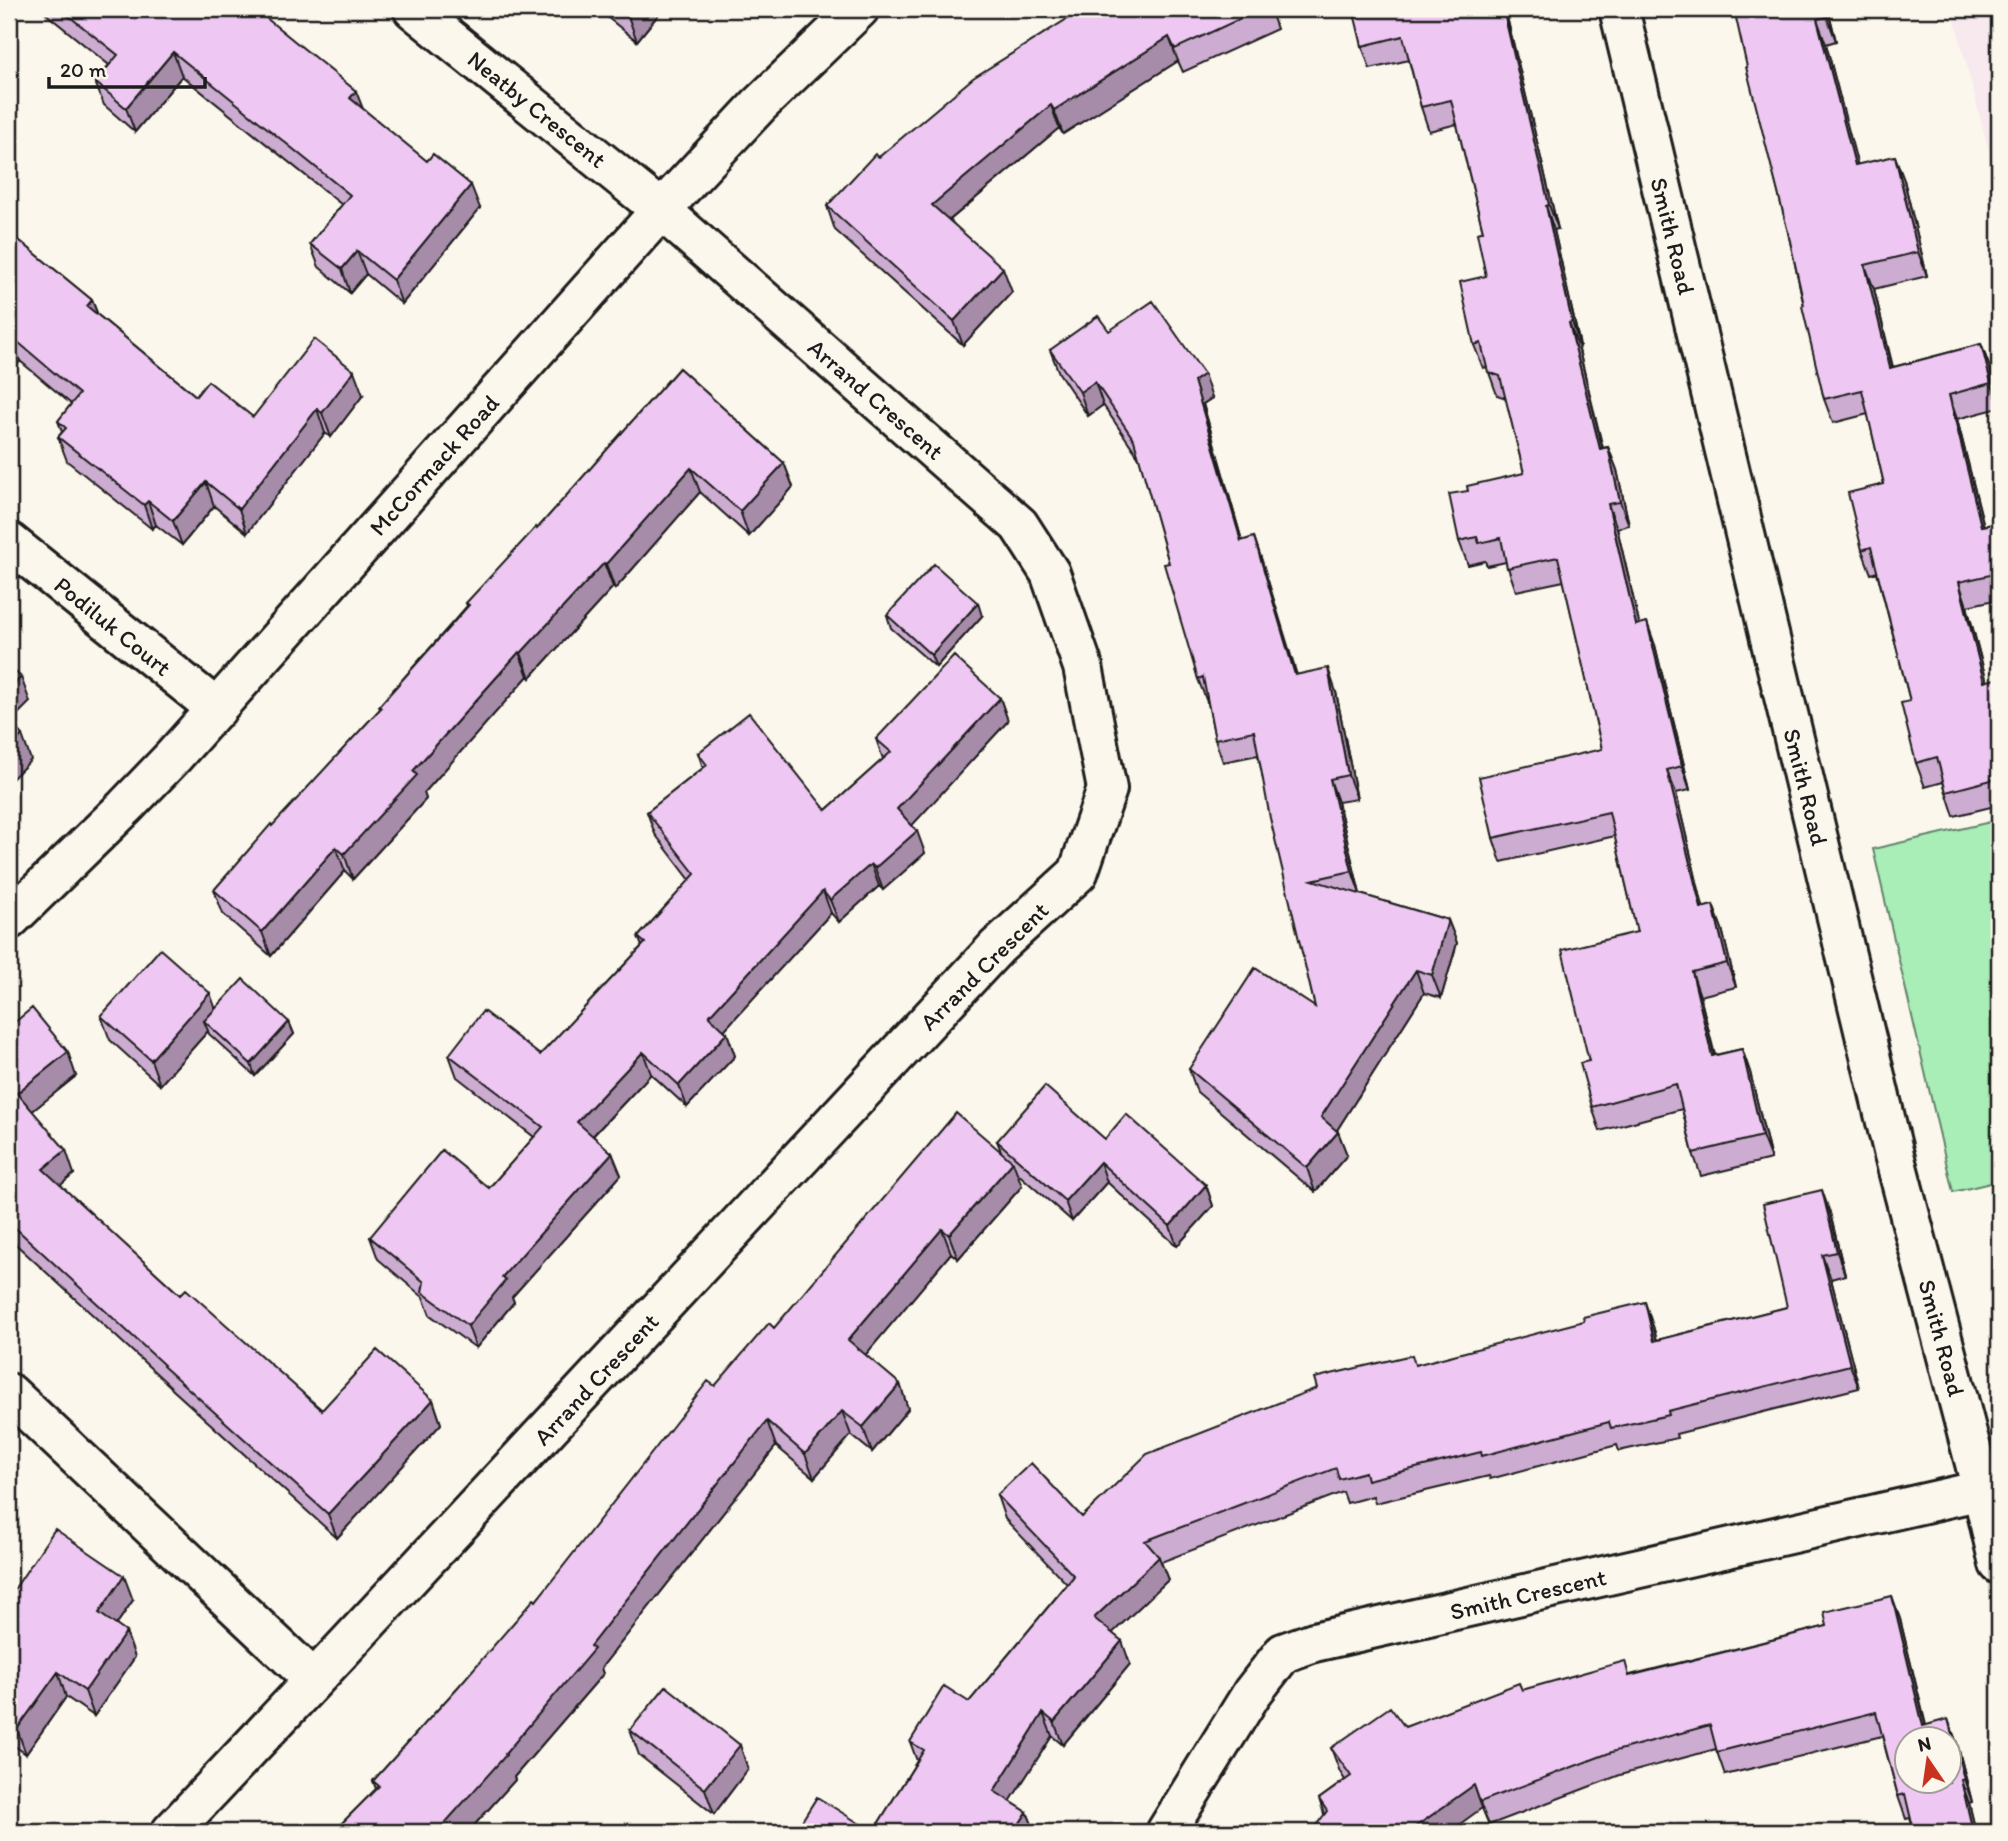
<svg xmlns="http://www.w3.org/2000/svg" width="2008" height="1841" font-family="Itim,sans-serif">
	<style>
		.built { fill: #f7e9ee }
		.green { fill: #a9edb7; stroke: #62846a; stroke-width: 2 }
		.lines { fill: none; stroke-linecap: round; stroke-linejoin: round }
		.minor-casing { stroke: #1c1c1c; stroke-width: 44 }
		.minor { stroke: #fbf7ec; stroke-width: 38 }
		.wall { fill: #cdacd1; stroke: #1c1c1c; stroke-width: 2 }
		.shaded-wall { fill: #a78caa; stroke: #1c1c1c; stroke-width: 2 }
		.building { fill: #eec8f3; stroke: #1c1c1c; stroke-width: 2; fill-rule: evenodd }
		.labels { text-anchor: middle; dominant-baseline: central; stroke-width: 6; stroke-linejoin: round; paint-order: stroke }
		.street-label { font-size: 24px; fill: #1c1c1c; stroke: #fbf7ec }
	</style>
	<rect width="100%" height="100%" fill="#fbf7ec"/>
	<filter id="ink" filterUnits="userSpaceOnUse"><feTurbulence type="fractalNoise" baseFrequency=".0143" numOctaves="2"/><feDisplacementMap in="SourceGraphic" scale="14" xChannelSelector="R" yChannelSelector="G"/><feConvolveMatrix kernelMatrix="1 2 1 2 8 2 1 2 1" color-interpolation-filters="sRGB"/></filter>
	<g filter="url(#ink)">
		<path class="built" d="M 1952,9 L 1999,9 L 1999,191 L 1999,190 Z"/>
		<path class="green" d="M 1999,820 L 1999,1181 L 1953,1192 L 1873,849 Z"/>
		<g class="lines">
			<g class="minor-casing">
				<path id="minor" d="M 1619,9 L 1893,1151 L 1982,1490 L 1999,1564
					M 9,542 L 217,709
					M 9,920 L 125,807 L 173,757 L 661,210 L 759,105 L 859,9
					M 9,1393 L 314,1680 L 997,947 L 1078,873 L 1107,789 L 1083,667 L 1050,573 L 1019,525 L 661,210 L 413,9
					M 171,1832 L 314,1680
					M 1166,1832 L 1252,1693 L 1283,1653 L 1314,1642 L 1982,1490"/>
			</g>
			<use href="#minor" class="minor"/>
		</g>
		<path class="wall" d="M 40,9 L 230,9 L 363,109 L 480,208 L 402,304 L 366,274 L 350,293 L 319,267 L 310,244 L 342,205 L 182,76 L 135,132 L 104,105 L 95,82 L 109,65 Z
			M 597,9 L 663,9 L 637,41 Z
			M 1083,9 L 1270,9 L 1277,29 L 1183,72 L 1178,61 L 1063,134 L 1059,128 L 950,220 L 1012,292 L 963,345 L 835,230 L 827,206 L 879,157 Z
			M 1505,9 L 1558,229 L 1554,230 L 1580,346 L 1578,346 L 1603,448 L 1608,447 L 1617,470 L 1629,525 L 1617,528 L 1639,624 L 1655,645 L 1690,790 L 1676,793 L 1703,908 L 1713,905 L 1722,929 L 1736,987 L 1700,996 L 1715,1055 L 1742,1049 L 1750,1072 L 1771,1159 L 1701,1176 L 1693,1153 L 1682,1109 L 1600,1131 L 1592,1107 L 1589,1061 L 1637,932 L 1615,836 L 1501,862 L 1493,838 L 1602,749 L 1564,581 L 1516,591 L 1506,562 L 1487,566 L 1485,561 L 1468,565 L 1459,541 L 1468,491 L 1524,473 L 1506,398 L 1497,395 L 1487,367 L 1483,368 L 1474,345 L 1486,276 L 1483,231 L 1457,124 L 1429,131 L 1421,107 L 1409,60 L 1370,69 L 1362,46 Z
			M 1828,9 L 1836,41 L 1826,44 L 1857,165 L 1904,180 L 1927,276 L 1874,289 L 1893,367 L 1981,344 L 1990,368 L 1999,404 L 1999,408 L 1957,419 L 1984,526 L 1999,523 L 1999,599 L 1967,606 L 1987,682 L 1999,678 L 1999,805 L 1954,816 L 1943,782 L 1925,787 L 1916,763 L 1910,701 L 1877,572 L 1871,574 L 1862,550 L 1884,484 L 1868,414 L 1833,423 L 1824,399 L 1788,232 L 1747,67 Z
			M 9,232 L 92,300 L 98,315 L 196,396 L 253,417 L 363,395 L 331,437 L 325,433 L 247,533 L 214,506 L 182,545 L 156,525 L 152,529 L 67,461 L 58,437 L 62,432 L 58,421 L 71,404 L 20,361 L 9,375 Z
			M 1109,331 L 1212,398 L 1203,404 L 1242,541 L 1254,537 L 1262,561 L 1296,675 L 1336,692 L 1357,799 L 1338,802 L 1360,894 L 1448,920 L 1457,943 L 1441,998 L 1424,993 L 1337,1130 L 1338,1132 L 1347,1155 L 1315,1192 L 1197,1092 L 1189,1069 L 1315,1007 L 1258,755 L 1223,762 L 1215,739 L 1208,702 L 1207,702 L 1198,679 L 1169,563 L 1140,459 L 1103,405 L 1088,416 L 1059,373 L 1050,350 Z
			M 679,368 L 784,463 L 793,487 L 749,536 L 700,492 L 615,589 L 613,587 L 530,678 L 528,676 L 424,793 L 426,799 L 353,879 L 345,871 L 271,956 L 223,914 L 214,890 L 380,709 L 379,706 L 467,606 L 466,603 L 537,529 Z
			M 887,615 L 982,616 L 936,667 L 891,628 Z
			M 1000,698 L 1008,721 L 912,825 L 925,853 L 883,890 L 879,886 L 839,922 L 831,913 L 724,1030 L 727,1033 L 735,1056 L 687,1107 L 651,1074 L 593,1136 L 612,1153 L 621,1175 L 512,1297 L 514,1302 L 476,1348 L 430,1315 L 423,1297 L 378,1259 L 370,1237 L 489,1188 L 534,1137 L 457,1077 L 449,1055 L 540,1055 L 642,946 L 638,937 L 690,880 L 655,834 L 647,812 L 703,768 L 698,753 L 826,810 L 883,759 L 876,739 Z
			M 216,1008 L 289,1022 L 294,1034 L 255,1076 L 209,1034 L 208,1031 L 160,1085 L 110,1040 L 101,1016 Z
			M 9,1027 L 76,1076 L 32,1111 L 74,1174 L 60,1185 L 180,1295 L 322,1410 L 433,1400 L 441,1424 L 337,1538 L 172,1389 L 170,1386 L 9,1238 Z
			M 1105,1139 L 1206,1185 L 1213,1206 L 1177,1246 L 1107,1182 L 1072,1221 L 1016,1172 L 1022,1186 L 958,1259 L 951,1253 L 865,1355 L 900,1384 L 908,1409 L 872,1452 L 851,1435 L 814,1478 L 776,1446 L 601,1668 L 603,1674 L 514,1777 L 515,1780 L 468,1832 L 345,1832 L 342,1823 L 376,1789 L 373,1781 L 536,1601 L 715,1386 L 774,1328 L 1001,1151 L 997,1141 Z
			M 1830,1213 L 1845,1275 L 1831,1279 L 1859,1388 L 1676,1434 L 1677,1438 L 1619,1451 L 1617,1445 L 1490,1479 L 1489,1476 L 1375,1503 L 1373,1496 L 1347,1503 L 1343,1492 L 1161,1562 L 1168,1580 L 1112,1633 L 1130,1664 L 1063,1745 L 1052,1736 L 1010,1801 L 1027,1812 L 1035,1832 L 873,1832 L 917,1761 L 910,1742 L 969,1702 L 1067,1584 L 1005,1519 L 997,1495 L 1082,1517 L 1416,1365 L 1653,1326 L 1657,1340 L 1787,1307 Z
			M 1892,1596 L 1900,1619 L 1926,1725 L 1957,1743 L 1972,1802 L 1969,1803 L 1976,1832 L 1914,1832 L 1910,1818 L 1906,1819 L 1898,1796 L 1882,1736 L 1725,1775 L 1716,1749 L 1620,1775 L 1489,1825 L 1482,1808 L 1324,1814 L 1319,1799 L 1345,1780 L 1340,1772 L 1331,1748 L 1405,1727 L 1522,1690 L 1630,1675 L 1827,1626 Z
			M 9,1597 L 133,1600 L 116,1625 L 135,1657 L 94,1716 L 66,1697 L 26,1754 L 9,1742 Z
			M 630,1730 L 748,1769 L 714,1814 L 639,1755 Z"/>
		<path class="shaded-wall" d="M 634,9 L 663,9 L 637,41 L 628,16 Z
			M 1503,9 L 1505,9 L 1558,229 L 1549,205 Z
			M 1825,9 L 1828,9 L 1836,41 L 1827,17 Z
			M 1817,19 L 1826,44 L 1864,189 L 1855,165 Z
			M 1169,37 L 1178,61 L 1063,134 L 1054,110 Z
			M 173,52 L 182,76 L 135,132 L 126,108 Z
			M 356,91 L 365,114 L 350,98 Z
			M 1051,105 L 1059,128 L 940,228 L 932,205 Z
			M 1895,156 L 1904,180 L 1927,276 L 1918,252 Z
			M 471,185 L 480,208 L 402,304 L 393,280 Z
			M 1546,206 L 1554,230 L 1580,346 L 1572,322 Z
			M 357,251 L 366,274 L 350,293 L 342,269 Z
			M 1865,265 L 1874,289 L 1898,392 L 1890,368 Z
			M 1003,268 L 1012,292 L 963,345 L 954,321 Z
			M 92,300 L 101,324 L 87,306 Z
			M 1569,323 L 1578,346 L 1608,472 L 1600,449 Z
			M 12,337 L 20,361 L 9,375 L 9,340 Z
			M 1981,344 L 1990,368 L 1999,405 L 1991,383 Z
			M 354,371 L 363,395 L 331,437 L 322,413 Z
			M 1204,374 L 1212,398 L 1203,404 L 1249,565 L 1241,541 L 1194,381 Z
			M 1095,382 L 1103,405 L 1088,416 L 1080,392 Z
			M 1949,395 L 1957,419 L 1990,551 L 1981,526 Z
			M 317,409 L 325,433 L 247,533 L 239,509 Z
			M 1608,447 L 1617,470 L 1629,525 L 1620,502 Z
			M 784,463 L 793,487 L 749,536 L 740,511 Z
			M 691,468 L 700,492 L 615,589 L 606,564 Z
			M 206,482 L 214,506 L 182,545 L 173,521 Z
			M 148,501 L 156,525 L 152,529 L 144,505 Z
			M 1608,504 L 1617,528 L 1645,648 L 1636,625 Z
			M 1254,537 L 1262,561 L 1304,698 L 1295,675 Z
			M 604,563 L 613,587 L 530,678 L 521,653 Z
			M 1959,582 L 1967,606 L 1993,706 L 1984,682 Z
			M 978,603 L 982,616 L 936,667 L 931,655 Z
			M 1647,622 L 1655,645 L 1690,790 L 1682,766 Z
			M 519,652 L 528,676 L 424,793 L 426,799 L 353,879 L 344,854 L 413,771 Z
			M 1328,668 L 1336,692 L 1357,799 L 1348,775 Z
			M 21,677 L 30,702 L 9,723 L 9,689 Z
			M 1000,698 L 1008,721 L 906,832 L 897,809 Z
			M 22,735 L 31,760 L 9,782 L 9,748 Z
			M 1667,770 L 1676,793 L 1709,932 L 1701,908 Z
			M 1330,779 L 1338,802 L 1360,894 L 1352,871 Z
			M 917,831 L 925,853 L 883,890 L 875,868 Z
			M 336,847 L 345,871 L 271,956 L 262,932 Z
			M 871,864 L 879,886 L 839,922 L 830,900 Z
			M 823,891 L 831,913 L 717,1038 L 709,1016 Z
			M 1713,905 L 1722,929 L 1736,987 L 1727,963 Z
			M 1448,920 L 1457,943 L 1441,998 L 1432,975 Z
			M 1416,970 L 1424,993 L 1330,1141 L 1321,1117 Z
			M 1692,972 L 1700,996 L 1720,1079 L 1712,1056 Z
			M 210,993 L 219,1018 L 204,1021 L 208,1031 L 160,1085 L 151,1060 Z
			M 289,1022 L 294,1034 L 255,1076 L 251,1064 Z
			M 727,1033 L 735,1056 L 687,1107 L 679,1085 Z
			M 1742,1049 L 1750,1072 L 1771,1159 L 1762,1136 Z
			M 68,1052 L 76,1076 L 25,1117 L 17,1093 Z
			M 643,1052 L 651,1074 L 585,1144 L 577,1122 Z
			M 1338,1132 L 1347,1155 L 1315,1192 L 1307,1168 Z
			M 66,1150 L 74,1174 L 51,1193 L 43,1169 Z
			M 612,1153 L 621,1175 L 512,1297 L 514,1302 L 476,1348 L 468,1326 L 502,1277 Z
			M 1013,1162 L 1022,1186 L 958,1259 L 949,1235 Z
			M 1100,1162 L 1107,1182 L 1072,1221 L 1065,1201 Z
			M 1206,1185 L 1213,1206 L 1177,1246 L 1170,1226 Z
			M 1822,1190 L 1830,1213 L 1845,1275 L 1837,1252 Z
			M 942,1229 L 951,1253 L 857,1365 L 848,1340 Z
			M 1822,1255 L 1831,1279 L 1859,1388 L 1850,1365 Z
			M 1645,1302 L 1653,1326 L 1663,1364 L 1654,1341 Z
			M 900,1384 L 908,1409 L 872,1452 L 863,1427 Z
			M 433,1400 L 441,1424 L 337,1538 L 328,1514 Z
			M 842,1411 L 851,1435 L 814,1478 L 805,1454 Z
			M 767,1421 L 776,1446 L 601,1668 L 603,1674 L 514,1777 L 515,1780 L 468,1832 L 437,1832 L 505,1754 Z
			M 1159,1557 L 1168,1580 L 1103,1642 L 1094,1618 Z
			M 124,1576 L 133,1600 L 108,1637 L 99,1613 Z
			M 1892,1596 L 1900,1619 L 1929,1740 L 1923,1726 Z
			M 126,1632 L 135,1657 L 94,1716 L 85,1691 Z
			M 1122,1641 L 1130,1664 L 1063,1745 L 1054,1722 Z
			M 58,1672 L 66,1697 L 26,1754 L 17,1729 Z
			M 1043,1713 L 1052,1736 L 1002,1814 L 994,1791 Z
			M 1948,1719 L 1957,1743 L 1972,1802 L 1964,1779 Z
			M 740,1745 L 748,1769 L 714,1814 L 705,1789 Z
			M 1961,1780 L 1969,1803 L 1976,1832 L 1973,1832 Z
			M 1474,1785 L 1482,1808 L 1449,1832 L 1408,1832 Z
			M 1027,1812 L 1035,1832 L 1014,1832 Z"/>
		<path class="building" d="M 60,9 L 230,9 L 239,16 L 245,9 L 255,9 L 356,91 L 350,98 L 427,161 L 433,154 L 471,185 L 393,280 L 357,251 L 342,269 L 310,244 L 350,195 L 173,52 L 126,108 L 95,82 L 118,55 Z
			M 619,9 L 634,9 L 628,16 Z
			M 1083,9 L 1261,9 L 1175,49 L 1169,37 L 1054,110 L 1051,105 L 932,205 L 1003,268 L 954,321 L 827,206 L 875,154 L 879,157 L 973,78 Z
			M 1353,9 L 1503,9 L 1549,205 L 1546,206 L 1572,322 L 1569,323 L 1600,449 L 1608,447 L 1620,502 L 1608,504 L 1636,625 L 1647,622 L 1682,766 L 1667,770 L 1701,908 L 1713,905 L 1727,963 L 1692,972 L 1712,1056 L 1742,1049 L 1762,1136 L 1693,1153 L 1676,1084 L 1592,1107 L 1580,1063 L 1589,1061 L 1562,950 L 1637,932 L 1609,812 L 1493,838 L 1479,777 L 1602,749 L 1558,557 L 1507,568 L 1501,538 L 1479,543 L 1477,537 L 1459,541 L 1449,494 L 1468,491 L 1467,486 L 1524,473 L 1500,376 L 1488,372 L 1481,343 L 1474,345 L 1460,282 L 1486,276 L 1477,233 L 1483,231 L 1451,100 L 1421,107 L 1403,36 L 1362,46 Z
			M 1734,9 L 1825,9 L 1827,17 L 1817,19 L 1855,165 L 1895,156 L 1918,252 L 1865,265 L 1890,368 L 1981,344 L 1991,383 L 1949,395 L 1981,526 L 1999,523 L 1999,573 L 1959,582 L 1984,682 L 1999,678 L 1999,778 L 1946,792 L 1937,757 L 1916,763 L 1901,703 L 1910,701 L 1871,547 L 1862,550 L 1848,493 L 1884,484 L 1862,390 L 1824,399 L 1802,306 L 1804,305 L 1788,232 L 1746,67 L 1747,67 Z
			M 9,232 L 92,300 L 87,306 L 196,396 L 208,381 L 253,417 L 314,339 L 354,371 L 322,413 L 317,409 L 239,509 L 206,482 L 173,521 L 148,501 L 144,505 L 58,437 L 66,428 L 58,421 L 79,394 L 12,337 L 9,340 Z
			M 1153,301 L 1204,374 L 1194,381 L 1241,541 L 1254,537 L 1295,675 L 1328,668 L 1348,775 L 1330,779 L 1352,871 L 1312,880 L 1448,920 L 1432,975 L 1416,970 L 1321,1117 L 1338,1132 L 1307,1168 L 1189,1069 L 1255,968 L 1315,1007 L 1270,818 L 1254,731 L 1215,739 L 1203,677 L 1198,679 L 1164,564 L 1169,563 L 1134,440 L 1095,382 L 1080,392 L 1050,350 L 1098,316 L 1109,331 Z
			M 679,368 L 784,463 L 740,511 L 691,468 L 606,564 L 604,563 L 521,653 L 519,652 L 413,771 L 417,775 L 344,854 L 336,847 L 262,932 L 214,890 L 271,824 L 272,826 L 381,708 L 379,706 L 469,605 L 466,603 L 536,527 L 537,529 Z
			M 934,564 L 978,603 L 931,655 L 887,615 Z
			M 954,656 L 1000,698 L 897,809 L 917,831 L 875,868 L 871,864 L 830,900 L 823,891 L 709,1016 L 727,1033 L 679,1085 L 643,1052 L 577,1122 L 612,1153 L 502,1277 L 506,1280 L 468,1326 L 422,1292 L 424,1282 L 370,1237 L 442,1150 L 489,1188 L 543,1127 L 449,1055 L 483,1011 L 540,1055 L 645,943 L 638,937 L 695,874 L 647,812 L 707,765 L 698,753 L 749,713 L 826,810 L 891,752 L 876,739 Z
			M 9,666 L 21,677 L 9,689 Z
			M 9,721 L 22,735 L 9,748 Z
			M 160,949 L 210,993 L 151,1060 L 101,1016 Z
			M 243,979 L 289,1022 L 251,1064 L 204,1021 Z
			M 32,1008 L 68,1052 L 17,1093 L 66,1150 L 43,1169 L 180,1295 L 186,1289 L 322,1410 L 377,1350 L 433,1400 L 328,1514 L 163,1366 L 164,1365 L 9,1222 L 9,1027 Z
			M 1045,1086 L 1105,1139 L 1126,1114 L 1206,1185 L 1170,1226 L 1100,1162 L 1065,1201 L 997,1141 Z
			M 956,1113 L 1013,1162 L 949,1235 L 942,1229 L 848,1340 L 900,1384 L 863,1427 L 842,1411 L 805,1454 L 767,1421 L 590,1646 L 594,1649 L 505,1754 L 506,1755 L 437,1832 L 351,1832 L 342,1823 L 379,1786 L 373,1781 L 458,1687 L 534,1599 L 536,1601 L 708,1381 L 715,1386 L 769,1323 L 774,1328 Z
			M 1822,1190 L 1837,1252 L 1822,1255 L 1850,1365 L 1668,1411 L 1669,1415 L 1611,1428 L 1609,1422 L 1482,1456 L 1481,1452 L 1367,1480 L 1365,1472 L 1339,1479 L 1336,1468 L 1145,1541 L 1159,1557 L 1094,1618 L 1122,1641 L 1054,1722 L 1043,1713 L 994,1791 L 1027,1812 L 1014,1832 L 873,1832 L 924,1750 L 910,1742 L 944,1686 L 969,1702 L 1074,1576 L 997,1495 L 1031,1463 L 1082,1517 L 1147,1454 L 1317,1388 L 1314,1378 L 1412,1355 L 1415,1365 L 1584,1321 L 1583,1317 L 1645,1302 L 1654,1341 L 1787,1307 L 1763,1204 Z
			M 55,1529 L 124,1576 L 99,1613 L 126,1632 L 85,1691 L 58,1672 L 17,1729 L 9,1723 L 9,1597 Z
			M 1892,1596 L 1923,1726 L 1948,1719 L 1964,1779 L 1961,1780 L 1973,1832 L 1914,1832 L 1905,1794 L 1898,1796 L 1876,1712 L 1717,1752 L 1710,1725 L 1612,1752 L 1480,1802 L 1474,1785 L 1408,1832 L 1311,1832 L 1327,1811 L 1319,1799 L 1351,1776 L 1331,1748 L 1390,1707 L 1405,1727 L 1519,1683 L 1522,1690 L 1625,1661 L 1629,1676 L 1827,1626 L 1824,1612 ZM 1907,1740 L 1949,1740 L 1949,1782 L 1907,1782 Z
			M 666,1686 L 740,1745 L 705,1789 L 630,1730 Z
			M 817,1797 L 873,1832 L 795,1832 Z"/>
	</g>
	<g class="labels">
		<g class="street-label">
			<text transform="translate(537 109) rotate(39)">Neatby Crescent</text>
			<text transform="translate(1673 236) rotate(76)">Smith Road</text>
			<text transform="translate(876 399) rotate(41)">Arrand Crescent</text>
			<text transform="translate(434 465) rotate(-48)">McCormack Road</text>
			<text transform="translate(113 626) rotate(39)">Podiluk Court</text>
			<text transform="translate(1806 787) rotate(76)">Smith Road</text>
			<text transform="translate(984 966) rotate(-45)">Arrand Crescent</text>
			<text transform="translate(1942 1338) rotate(75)">Smith Road</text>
			<text transform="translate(596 1379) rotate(-47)">Arrand Crescent</text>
			<text transform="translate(1528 1594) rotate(-13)">Smith Crescent</text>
		</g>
	</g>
	<rect width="2008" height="1841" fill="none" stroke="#fbf7ec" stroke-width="35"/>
	<rect x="18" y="18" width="1973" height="1806" fill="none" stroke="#1c1c1c" stroke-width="2.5" filter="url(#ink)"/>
	<g transform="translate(1928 1760) rotate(347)"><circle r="33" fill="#fbf7ec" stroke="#a29f99" stroke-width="2"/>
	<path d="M0-5L12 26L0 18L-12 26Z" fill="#c8321e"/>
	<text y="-10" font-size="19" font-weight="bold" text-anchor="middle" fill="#1c1c1c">N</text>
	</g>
	<path d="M49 77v10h156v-10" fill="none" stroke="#1c1c1c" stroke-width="3.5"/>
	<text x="60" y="77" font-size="21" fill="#1c1c1c" stroke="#fbf7ec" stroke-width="5" paint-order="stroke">20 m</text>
</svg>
